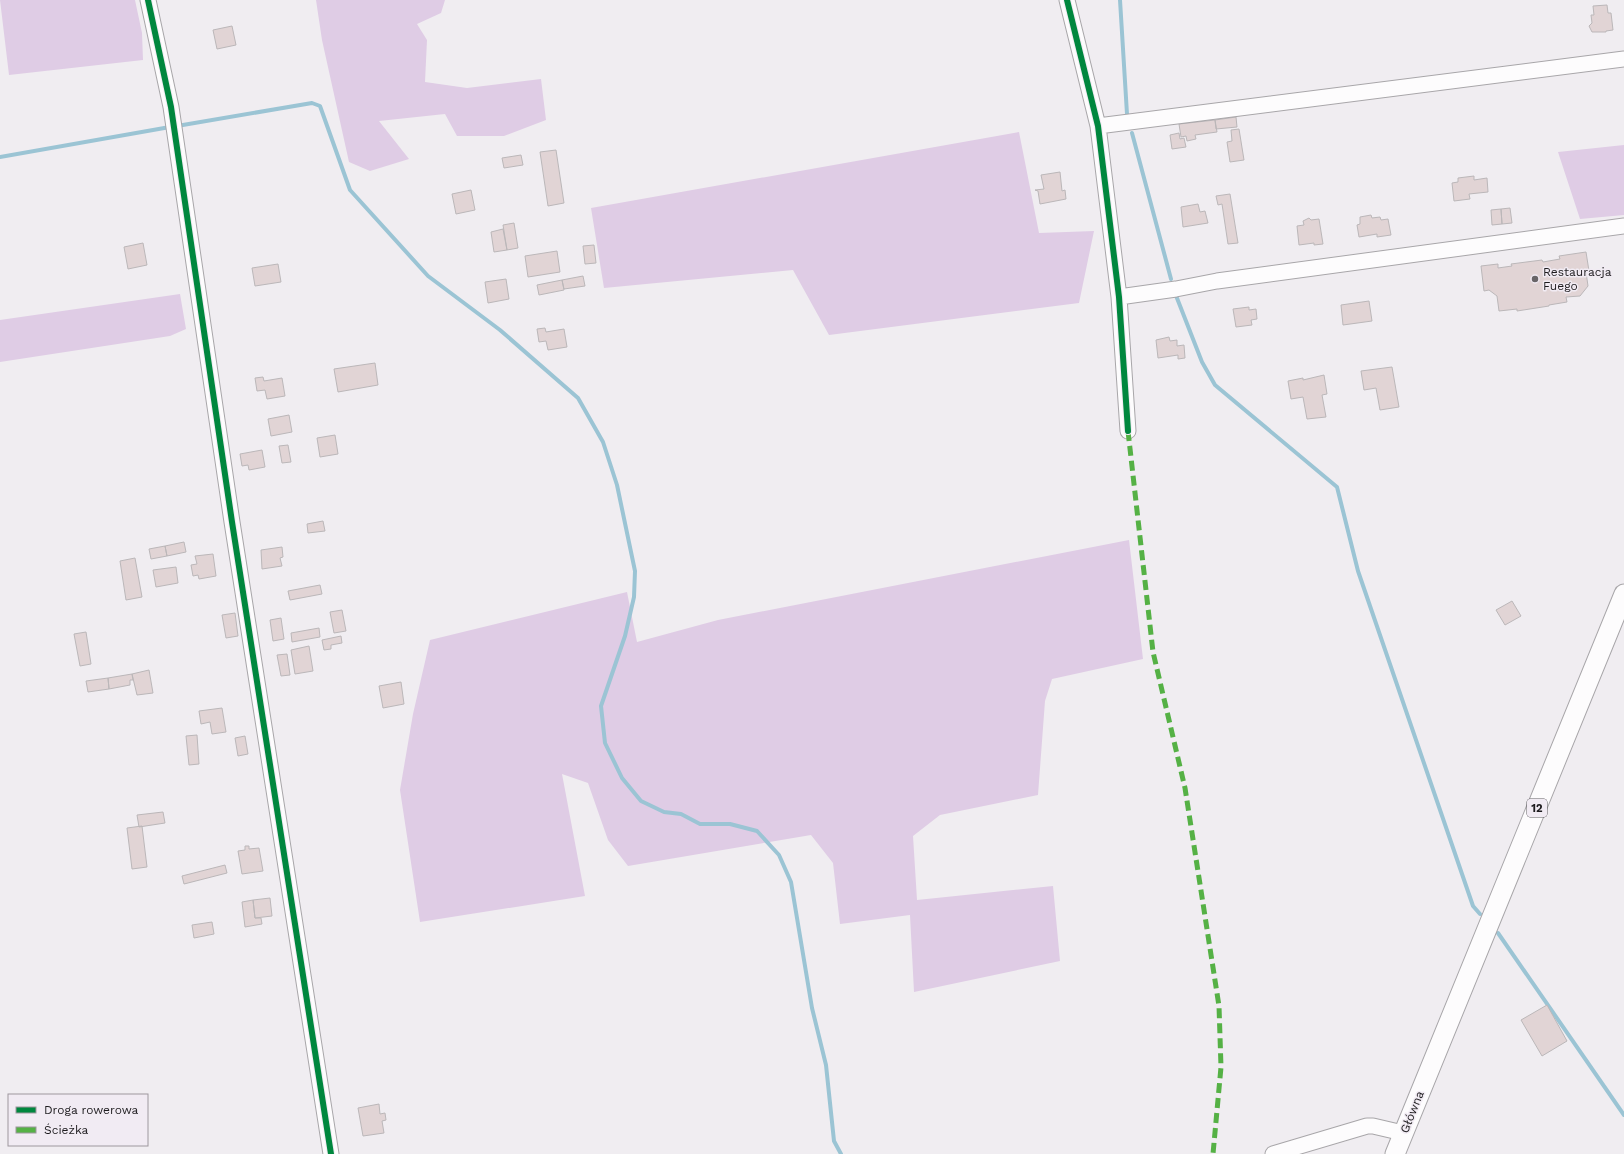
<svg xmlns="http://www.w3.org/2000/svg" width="1624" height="1154" font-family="'Work Sans',sans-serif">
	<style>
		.forest { fill: #dfcce5 }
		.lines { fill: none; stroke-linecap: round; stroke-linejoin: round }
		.stream { stroke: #9bc4d4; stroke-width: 4 }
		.building { fill: #e1d4d5; stroke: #bbb7b9 }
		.minor-casing { stroke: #a8a6a9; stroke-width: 17 }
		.major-casing { stroke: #a8a6a9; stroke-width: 21 }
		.minor { stroke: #fdfcfd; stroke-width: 15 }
		.major { stroke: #fdfcfd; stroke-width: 19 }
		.quiet { stroke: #55b145; stroke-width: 5; stroke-dasharray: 10 5; stroke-linecap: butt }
		.cycleway-casing { stroke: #f1ebf3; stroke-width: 8 }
		.cycleway { stroke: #00873e; stroke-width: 6 }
		.poi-dot { fill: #686568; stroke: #f1ebf3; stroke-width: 1.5 }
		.labels { text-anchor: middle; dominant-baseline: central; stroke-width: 3; stroke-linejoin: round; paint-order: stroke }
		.shield { fill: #f1ebf3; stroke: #5d5a5f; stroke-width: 1 }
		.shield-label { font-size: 11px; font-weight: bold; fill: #1e1c1f }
		.poi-label { font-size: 12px; fill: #1e1c1f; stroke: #f1ebf3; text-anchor: start }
		.street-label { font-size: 12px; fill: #1e1c1f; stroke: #f1ebf3 }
	</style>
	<rect width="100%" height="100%" fill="#f0edf1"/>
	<path class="forest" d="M 0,0 L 135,0 L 142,33 L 143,60 L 9,75 Z
		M 316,0 L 445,0 L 441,13 L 417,24 L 427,40 L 425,82 L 467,88 L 541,79 L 546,120 L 504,136 L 457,136 L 445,114 L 379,121 L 409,159 L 370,171 L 349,162 L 322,40 Z
		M 1019,132 L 1039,233 L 1094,231 L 1079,303 L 829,335 L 793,270 L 604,288 L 591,208 Z
		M 1624,145 L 1624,215 L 1580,219 L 1558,152 Z
		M 180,294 L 186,329 L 170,336 L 0,362 L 0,320 Z
		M 1129,540 L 1143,659 L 1052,679 L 1045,701 L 1038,795 L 940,815 L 913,836 L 917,900 L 1053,886 L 1060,961 L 914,992 L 910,915 L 840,924 L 833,863 L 811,835 L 628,866 L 608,840 L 588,783 L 562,774 L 585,896 L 420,922 L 400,790 L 413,714 L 430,640 L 627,592 L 637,642 L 718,620 Z"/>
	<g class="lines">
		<path class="stream" d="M 1120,0 L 1127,114
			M 177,126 L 312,103 L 320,106 L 350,190 L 428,276 L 500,330 L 578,398 L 603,442 L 617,485 L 635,571 L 634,597 L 625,636 L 601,706 L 605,743 L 622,778 L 641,801 L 664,812 L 681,814 L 700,824 L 730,824 L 757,831 L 779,855 L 791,882 L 812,1008 L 826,1065 L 834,1141 L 841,1154
			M 1132,133 L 1171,279
			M 0,157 L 170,127
			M 1175,293 L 1202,362 L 1215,385 L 1337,487 L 1358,571 L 1473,906 L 1480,914
			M 1498,933 L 1624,1115"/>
	</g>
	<path class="building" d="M 1607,5 L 1608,13 L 1611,13 L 1613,30 L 1606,31 L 1606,32 L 1592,32 L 1589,26 L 1592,23 L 1591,15 L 1594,15 L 1593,6 Z
		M 232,26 L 236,45 L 217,49 L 213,30 Z
		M 1236,117 L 1237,127 L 1216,129 L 1215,120 Z
		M 1215,120 L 1217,132 L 1195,135 L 1196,139 L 1187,141 L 1186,136 L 1181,137 L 1179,124 Z
		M 1239,129 L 1244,160 L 1230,162 L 1227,142 L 1232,141 L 1231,130 Z
		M 1179,133 L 1180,139 L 1184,138 L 1186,147 L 1172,149 L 1170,135 Z
		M 556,150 L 564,203 L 548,206 L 540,152 Z
		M 521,155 L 523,165 L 504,168 L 502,158 Z
		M 1060,172 L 1062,191 L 1065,190 L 1066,199 L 1040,204 L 1038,191 L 1035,190 L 1044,189 L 1041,175 Z
		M 1474,176 L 1474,180 L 1487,178 L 1488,192 L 1469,194 L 1470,199 L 1454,201 L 1452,183 L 1458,182 L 1458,178 Z
		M 471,190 L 475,210 L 456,214 L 452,194 Z
		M 1230,194 L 1238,243 L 1228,244 L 1222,204 L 1218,205 L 1216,196 Z
		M 1198,204 L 1200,212 L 1205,211 L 1208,223 L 1183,227 L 1181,207 Z
		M 1510,208 L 1512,223 L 1502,224 L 1501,209 Z
		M 1501,209 L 1502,224 L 1492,225 L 1491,210 Z
		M 1371,215 L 1372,218 L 1380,217 L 1381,220 L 1388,219 L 1391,235 L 1377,237 L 1377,234 L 1359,237 L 1357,225 L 1360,224 L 1360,217 Z
		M 1309,218 L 1311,220 L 1319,219 L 1323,244 L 1314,245 L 1314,243 L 1299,245 L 1297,226 L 1304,225 L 1303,221 Z
		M 514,223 L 518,248 L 507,250 L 503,225 Z
		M 503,229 L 507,250 L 494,252 L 491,232 Z
		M 143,243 L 147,265 L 128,269 L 124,247 Z
		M 594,245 L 596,263 L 585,264 L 583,246 Z
		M 557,251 L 560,272 L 528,277 L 525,256 Z
		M 1586,252 L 1589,271 L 1586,272 L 1588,286 L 1580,296 L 1566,297 L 1567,302 L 1549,305 L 1549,306 L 1517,311 L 1517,309 L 1499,311 L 1497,296 L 1489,290 L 1484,291 L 1481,266 L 1498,264 L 1498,268 L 1512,266 L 1511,264 L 1542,260 L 1543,262 L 1560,259 L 1559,256 Z
		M 278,264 L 281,282 L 255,286 L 252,268 Z
		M 583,276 L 585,286 L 564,289 L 562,280 Z
		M 506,279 L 509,299 L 488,303 L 485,282 Z
		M 562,280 L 564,290 L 539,295 L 537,285 Z
		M 1369,301 L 1372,321 L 1343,325 L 1341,305 Z
		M 1249,307 L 1249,310 L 1256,309 L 1257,319 L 1251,320 L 1252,325 L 1236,327 L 1233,309 Z
		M 545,328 L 546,332 L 564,329 L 567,347 L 548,350 L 546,341 L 539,342 L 537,329 Z
		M 1169,337 L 1170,341 L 1177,340 L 1177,346 L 1184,345 L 1185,358 L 1178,359 L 1178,355 L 1158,358 L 1156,340 Z
		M 375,363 L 378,385 L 338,392 L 334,369 Z
		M 1392,367 L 1399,407 L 1380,410 L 1376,388 L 1364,390 L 1361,371 Z
		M 1324,375 L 1327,394 L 1322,395 L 1326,417 L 1307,419 L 1303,397 L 1291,399 L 1288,381 L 1303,378 L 1303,380 Z
		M 263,377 L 264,381 L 282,378 L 285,396 L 267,399 L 265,390 L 257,391 L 255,378 Z
		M 289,415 L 292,432 L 271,436 L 268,419 Z
		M 335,435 L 338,454 L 320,457 L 317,438 Z
		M 288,445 L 291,462 L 282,463 L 279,446 Z
		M 262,450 L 265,467 L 249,470 L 248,465 L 242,466 L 240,454 Z
		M 323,521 L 325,531 L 308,533 L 307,524 Z
		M 184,542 L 186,552 L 167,556 L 165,546 Z
		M 165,546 L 167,556 L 151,559 L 149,549 Z
		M 282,547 L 283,557 L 280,558 L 282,566 L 262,569 L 261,550 Z
		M 213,554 L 216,576 L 199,579 L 198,575 L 193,576 L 191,565 L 197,564 L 195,556 Z
		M 135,558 L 142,597 L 126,600 L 120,561 Z
		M 176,567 L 178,583 L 156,587 L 153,570 Z
		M 320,585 L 322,594 L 290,600 L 288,591 Z
		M 1512,601 L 1521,616 L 1505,625 L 1496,610 Z
		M 342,610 L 346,631 L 334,633 L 330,612 Z
		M 235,613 L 238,636 L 226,638 L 222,615 Z
		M 281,618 L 284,639 L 273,641 L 270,620 Z
		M 319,628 L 320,637 L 292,642 L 291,633 Z
		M 86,632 L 91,664 L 80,666 L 74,634 Z
		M 341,636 L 342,643 L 331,645 L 331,649 L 324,650 L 322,640 Z
		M 309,646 L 313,671 L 295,674 L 291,650 Z
		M 287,654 L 290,675 L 281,676 L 277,655 Z
		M 149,670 L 153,693 L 137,695 L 132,674 Z
		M 132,674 L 133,680 L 130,680 L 130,685 L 109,689 L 108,678 Z
		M 108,678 L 109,689 L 88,692 L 86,681 Z
		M 401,682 L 404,704 L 383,708 L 379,686 Z
		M 222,708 L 226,732 L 212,734 L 210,722 L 201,724 L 199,711 Z
		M 197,735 L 199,764 L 189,765 L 186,736 Z
		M 245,736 L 248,754 L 238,756 L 235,738 Z
		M 163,812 L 165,823 L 139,827 L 137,815 Z
		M 142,826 L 147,867 L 132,869 L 127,828 Z
		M 245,846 L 249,846 L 249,849 L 259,848 L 263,871 L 242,874 L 238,851 L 245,850 Z
		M 225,865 L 227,873 L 184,884 L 182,876 Z
		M 270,898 L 272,916 L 255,918 L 253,900 Z
		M 253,900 L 255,918 L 261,918 L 262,924 L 245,927 L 242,902 Z
		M 212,922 L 214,934 L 194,938 L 192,925 Z
		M 1547,1005 L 1567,1041 L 1542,1056 L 1521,1020 Z
		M 379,1104 L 380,1114 L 385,1113 L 386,1120 L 382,1121 L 384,1133 L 363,1136 L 358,1108 Z"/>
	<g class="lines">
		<g class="minor-casing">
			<path id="minor" d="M 148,0 L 171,107 L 232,522 L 331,1154
				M 1067,0 L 1098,126 L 1119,297 L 1128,431
				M 1098,126 L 1624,59
				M 1119,297 L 1176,289 L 1217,281 L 1624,226
				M 1273,1154 L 1367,1126 L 1373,1126 L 1403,1133"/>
		</g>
		<g class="major-casing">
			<path id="major" d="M 1395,1154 L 1624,594"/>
		</g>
		<use href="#minor" class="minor"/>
		<use href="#major" class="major"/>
		<path class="quiet" d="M 1128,431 L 1153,652 L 1185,788 L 1219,1006 L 1221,1067 L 1213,1154"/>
		<g class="cycleway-casing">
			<path id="cycleway" d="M 148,0 L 171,107 L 232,522 L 331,1154
				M 1067,0 L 1098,126 L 1119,297 L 1128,431"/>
		</g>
		<use href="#cycleway" class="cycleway"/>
	</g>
	<circle class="poi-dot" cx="1535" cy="279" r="4"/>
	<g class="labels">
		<rect class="shield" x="1527" y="799" width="20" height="18" rx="3"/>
		<g class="shield-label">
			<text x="1537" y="808">12</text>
		</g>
		<g class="poi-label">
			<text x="1543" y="272">Restauracja<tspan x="1543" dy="14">Fuego</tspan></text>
		</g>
		<g class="street-label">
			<text transform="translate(1412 1112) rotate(-68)">Główna</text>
		</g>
	</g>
	<rect x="8" y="1094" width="140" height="52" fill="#f1ebf3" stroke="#9d989e"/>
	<rect x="16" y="1107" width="20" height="6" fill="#00873e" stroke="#9d989e"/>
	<text x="44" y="1114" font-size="12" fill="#1e1c1f">Droga rowerowa</text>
	<rect x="16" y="1127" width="20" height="6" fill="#55b145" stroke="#9d989e"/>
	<text x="44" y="1134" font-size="12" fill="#1e1c1f">Ścieżka</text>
</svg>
